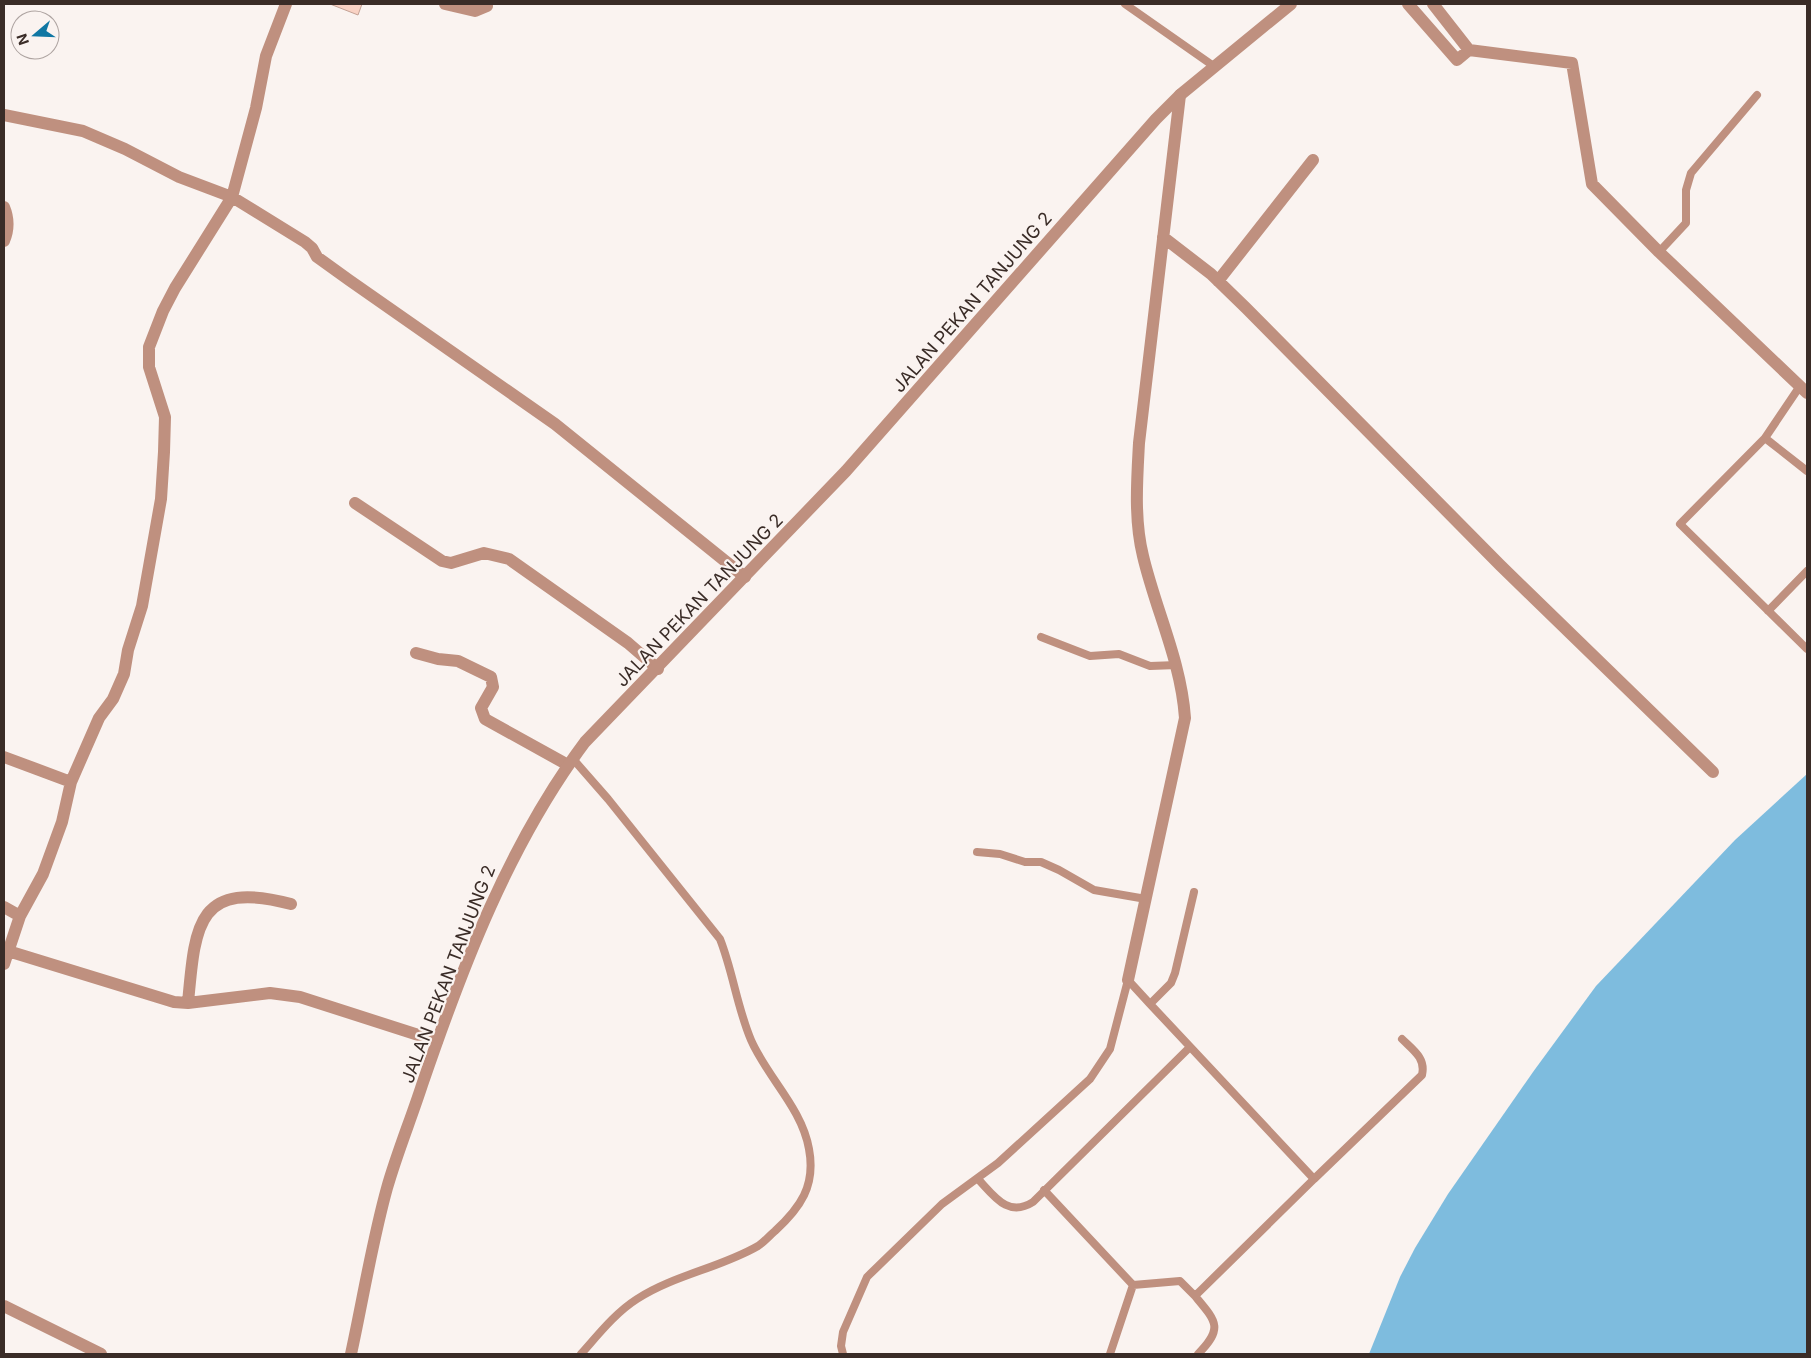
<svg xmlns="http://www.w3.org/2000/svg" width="1811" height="1358" font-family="Inter,sans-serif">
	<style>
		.water { fill: #7ebcde }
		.building { fill: #f9d2c4; stroke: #c4a295 }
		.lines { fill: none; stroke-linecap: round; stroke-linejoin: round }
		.service { stroke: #bf907f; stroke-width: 8 }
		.minor { stroke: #bf907f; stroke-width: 12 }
		.tertiary { stroke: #bf907f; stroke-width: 12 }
		.labels { text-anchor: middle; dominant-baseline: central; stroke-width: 4.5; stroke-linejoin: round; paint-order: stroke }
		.street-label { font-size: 18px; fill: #3a2c27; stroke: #faf3f0 }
	</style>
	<rect width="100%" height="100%" fill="#faf3f0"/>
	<path class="water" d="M 1807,774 L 1807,1354 L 1369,1354 L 1400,1277 L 1415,1248 L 1448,1194 L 1533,1072 L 1596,986 L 1735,840 Z"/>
	<path class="building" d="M 330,4 L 362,4 L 358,15 Z"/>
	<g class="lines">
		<path class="service" d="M 1125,4 L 1215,67
			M 1659,252 L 1686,223 L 1686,190 L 1691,173 L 1757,95
			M 1800,386 L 1765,438 L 1680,524 L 1807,649
			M 1765,438 L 1807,471
			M 1768,611 L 1807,571
			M 1041,637 L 1090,656 L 1119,654 L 1150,666 L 1177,665
			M 573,759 L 608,799 L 720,939 C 733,972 737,1007 751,1040 C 767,1077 802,1108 809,1149 C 816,1186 800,1208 775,1231 C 769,1236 764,1242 758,1246 C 720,1268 674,1275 637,1299 C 615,1313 598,1335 581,1354
			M 977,852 L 1000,854 L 1025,862 L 1041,862 L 1059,870 L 1094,890 L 1146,899
			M 1128,980 L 1150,1004 L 1171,983 L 1175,973 L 1194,892
			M 1150,1004 L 1314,1179 L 1422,1075 C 1426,1058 1413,1050 1402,1039
			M 978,1179 C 994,1196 1008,1218 1033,1202 L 1190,1047
			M 1044,1190 L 1133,1285
			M 1133,1285 L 1180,1281 L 1195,1296 L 1314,1179
			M 1195,1296 C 1216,1321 1224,1328 1198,1354
			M 843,1354 L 841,1346 L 843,1332 L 867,1277 L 942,1204 L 998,1163 L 1090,1079 L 1110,1049 L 1128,980
			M 1110,1354 L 1133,1285"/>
		<path class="minor" d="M 445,4 L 475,11 L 487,6
			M 1408,4 L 1457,60 L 1469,50 L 1572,63 L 1592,184 L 1659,252 L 1807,393
			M 1433,4 L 1469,50
			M 4,115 L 83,131 L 125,149 L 179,177 L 232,197 L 305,242 L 312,248 L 317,257 L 349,280 L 555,424 L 745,577
			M 4,207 C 9,219 9,229 4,241
			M 1163,237 L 1211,274 L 1246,308 L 1500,565 L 1713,772
			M 1218,281 L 1313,160
			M 355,503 L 442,561 L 451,563 L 484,553 L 509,559 L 628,643 L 658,669
			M 416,653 L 438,659 L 458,661 L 491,677 L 493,687 L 481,708 L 485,719 L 568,765
			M 4,757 L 71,782
			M 4,907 L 20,916
			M 8,951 L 174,1002 L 188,1003 L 270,993 L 300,997 L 437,1041
			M 4,964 L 20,916 L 43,874 L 62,822 L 71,782 L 99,718 L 113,699 L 124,674 L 128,650 L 142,606 L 161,499 L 164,452 L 165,417 L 149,367 L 149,347 L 163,311 L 175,288 L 232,197 L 256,108 L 266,56 L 286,4
			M 1128,980 L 1185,718 C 1181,661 1156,611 1143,556 C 1134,520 1137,480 1139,443 L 1180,95
			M 188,1003 C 195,925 197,879 291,904
			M 4,1306 L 101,1354"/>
		<path class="tertiary" d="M 351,1354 C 363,1299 372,1242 387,1188 C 397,1153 411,1119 422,1085 C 463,965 509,844 585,742 L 846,471 L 1156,119 L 1180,95 L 1291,4"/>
	</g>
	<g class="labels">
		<g class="street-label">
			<text transform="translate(972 302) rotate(-49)">JALAN PEKAN TANJUNG 2</text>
			<text transform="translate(699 600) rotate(-46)">JALAN PEKAN TANJUNG 2</text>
			<text transform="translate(448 974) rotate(-69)">JALAN PEKAN TANJUNG 2</text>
		</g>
	</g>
	<rect width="1811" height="1358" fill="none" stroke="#3a2c27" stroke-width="10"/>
	<g transform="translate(35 35) rotate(251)"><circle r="24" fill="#faf3f0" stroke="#ada3a0"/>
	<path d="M0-4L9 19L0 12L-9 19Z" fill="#1077a3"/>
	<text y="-8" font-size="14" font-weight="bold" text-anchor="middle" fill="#3a2c27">N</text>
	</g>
</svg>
